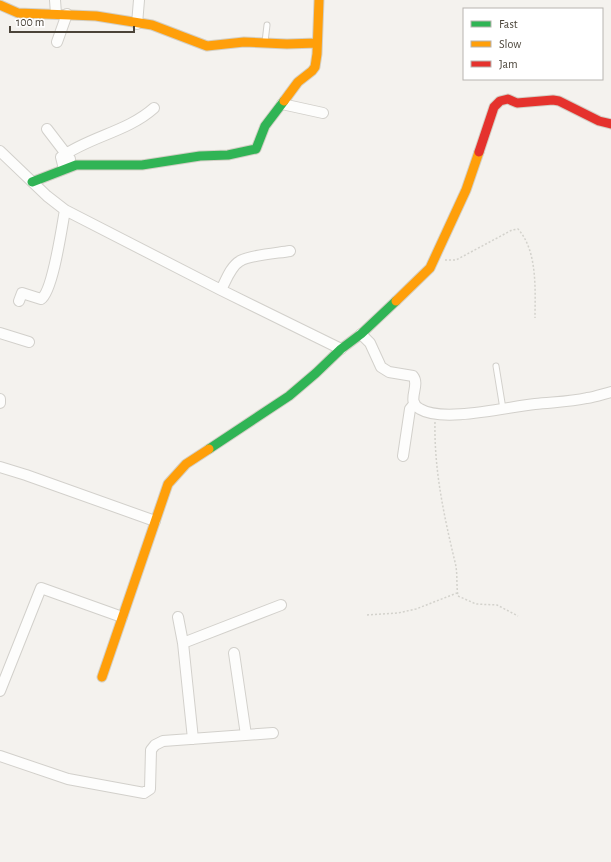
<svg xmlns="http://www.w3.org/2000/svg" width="611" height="862" font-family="'Alegreya Sans',sans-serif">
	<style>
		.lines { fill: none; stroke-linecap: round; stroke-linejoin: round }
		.lane-casing { stroke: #d2d0cb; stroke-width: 7 }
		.street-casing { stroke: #d2d0cb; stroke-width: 12 }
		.fast-casing { stroke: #d3cfc5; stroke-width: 11 }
		.slow-casing { stroke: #d3cfc5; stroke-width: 11 }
		.jam-casing { stroke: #d3cfc5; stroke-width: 11 }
		.path { stroke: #d3d2cc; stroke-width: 1.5; stroke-dasharray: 2 2; stroke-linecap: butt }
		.lane { stroke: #fdfdfc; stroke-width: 5 }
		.street { stroke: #fdfdfc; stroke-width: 10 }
		.fast { stroke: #30b455; stroke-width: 9 }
		.slow { stroke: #ff9f0a; stroke-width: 9 }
		.jam { stroke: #e5322d; stroke-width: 9 }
	</style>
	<rect width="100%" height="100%" fill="#f4f2ee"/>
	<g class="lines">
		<g class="lane-casing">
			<path id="lane" d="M 265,42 L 267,25
				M 496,366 L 503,409"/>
		</g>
		<g class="street-casing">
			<path id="street" d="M 55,0 L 56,14
				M 137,24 L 139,0
				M 57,42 L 67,14
				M 282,104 L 323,113
				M 47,129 L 70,159
				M 0,151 L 47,196 L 65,210 L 221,290 L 341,349
				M 64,169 L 61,157 C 91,136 127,132 154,108
				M 221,290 C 226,280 231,266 240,261 C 249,255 279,253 290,251
				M 19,301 L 22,293 L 41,299 C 53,291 62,226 65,210
				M 0,333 L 29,342
				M 361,334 L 370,343 L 381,367 L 389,372 L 413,376 C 421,386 405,401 420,409 C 443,423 507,407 535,404 C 552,402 570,402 587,398 C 595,397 603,394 611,392
				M 0,399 L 0,403
				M 403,456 L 410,409 L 414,404
				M 0,467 L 26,475 L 155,521
				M 178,617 L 183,643 L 193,739
				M 183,643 L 281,605
				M 234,653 L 246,735
				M 0,691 L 41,588 L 122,617
				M 0,756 L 68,779 L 144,793 L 150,789 L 151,750 L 155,745 L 163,741 L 273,733"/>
		</g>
		<g class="fast-casing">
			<path id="fast" d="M 32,182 L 76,165 L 142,165 L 200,156 L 228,155 L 256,149 L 265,126 L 284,101
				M 209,449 L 289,396 L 316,373 L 341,349 L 361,334 L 396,301"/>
		</g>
		<g class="slow-casing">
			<path id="slow" d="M 0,5 L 18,13 L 96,16 L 152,25 L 207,46 L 244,42 L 287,44 L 317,43
				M 284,101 L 298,82 L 312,71 L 315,67 L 317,54 L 319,0
				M 396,301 L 430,268 L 466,190 L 479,152
				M 102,677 L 168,484 L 186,464 L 209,449"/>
		</g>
		<g class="jam-casing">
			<path id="jam" d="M 479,152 L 494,107 L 500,101 L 508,99 L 517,103 L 553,100 L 559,101 L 599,121 L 611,124"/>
		</g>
		<path class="path" d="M 445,260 L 456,260 L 512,230 L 518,229 C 538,251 535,291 535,318
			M 435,422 C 434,470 444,516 455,562 C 458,573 456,585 458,596 L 476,604 L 497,605 L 518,616
			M 367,615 L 398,613 L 416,609 L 457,593"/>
		<use href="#lane" class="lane"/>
		<use href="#street" class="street"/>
		<use href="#fast" class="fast"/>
		<use href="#slow" class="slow"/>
		<use href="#jam" class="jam"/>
	</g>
	<rect x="463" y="8" width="140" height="72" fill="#ffffff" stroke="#b7b4b0"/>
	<rect x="471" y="21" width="20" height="6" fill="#30b455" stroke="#b7b4b0"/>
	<text x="499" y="28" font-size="12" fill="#4b4439">Fast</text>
	<rect x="471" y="41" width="20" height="6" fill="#ff9f0a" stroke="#b7b4b0"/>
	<text x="499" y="48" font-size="12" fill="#4b4439">Slow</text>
	<rect x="471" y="61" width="20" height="6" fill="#e5322d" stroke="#b7b4b0"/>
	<text x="499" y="68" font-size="12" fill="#4b4439">Jam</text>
	<path d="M10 26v6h124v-6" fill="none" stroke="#4b4439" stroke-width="2"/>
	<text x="16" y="26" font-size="12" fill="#4b4439" stroke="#ffffff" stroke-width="3" paint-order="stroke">100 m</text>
</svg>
